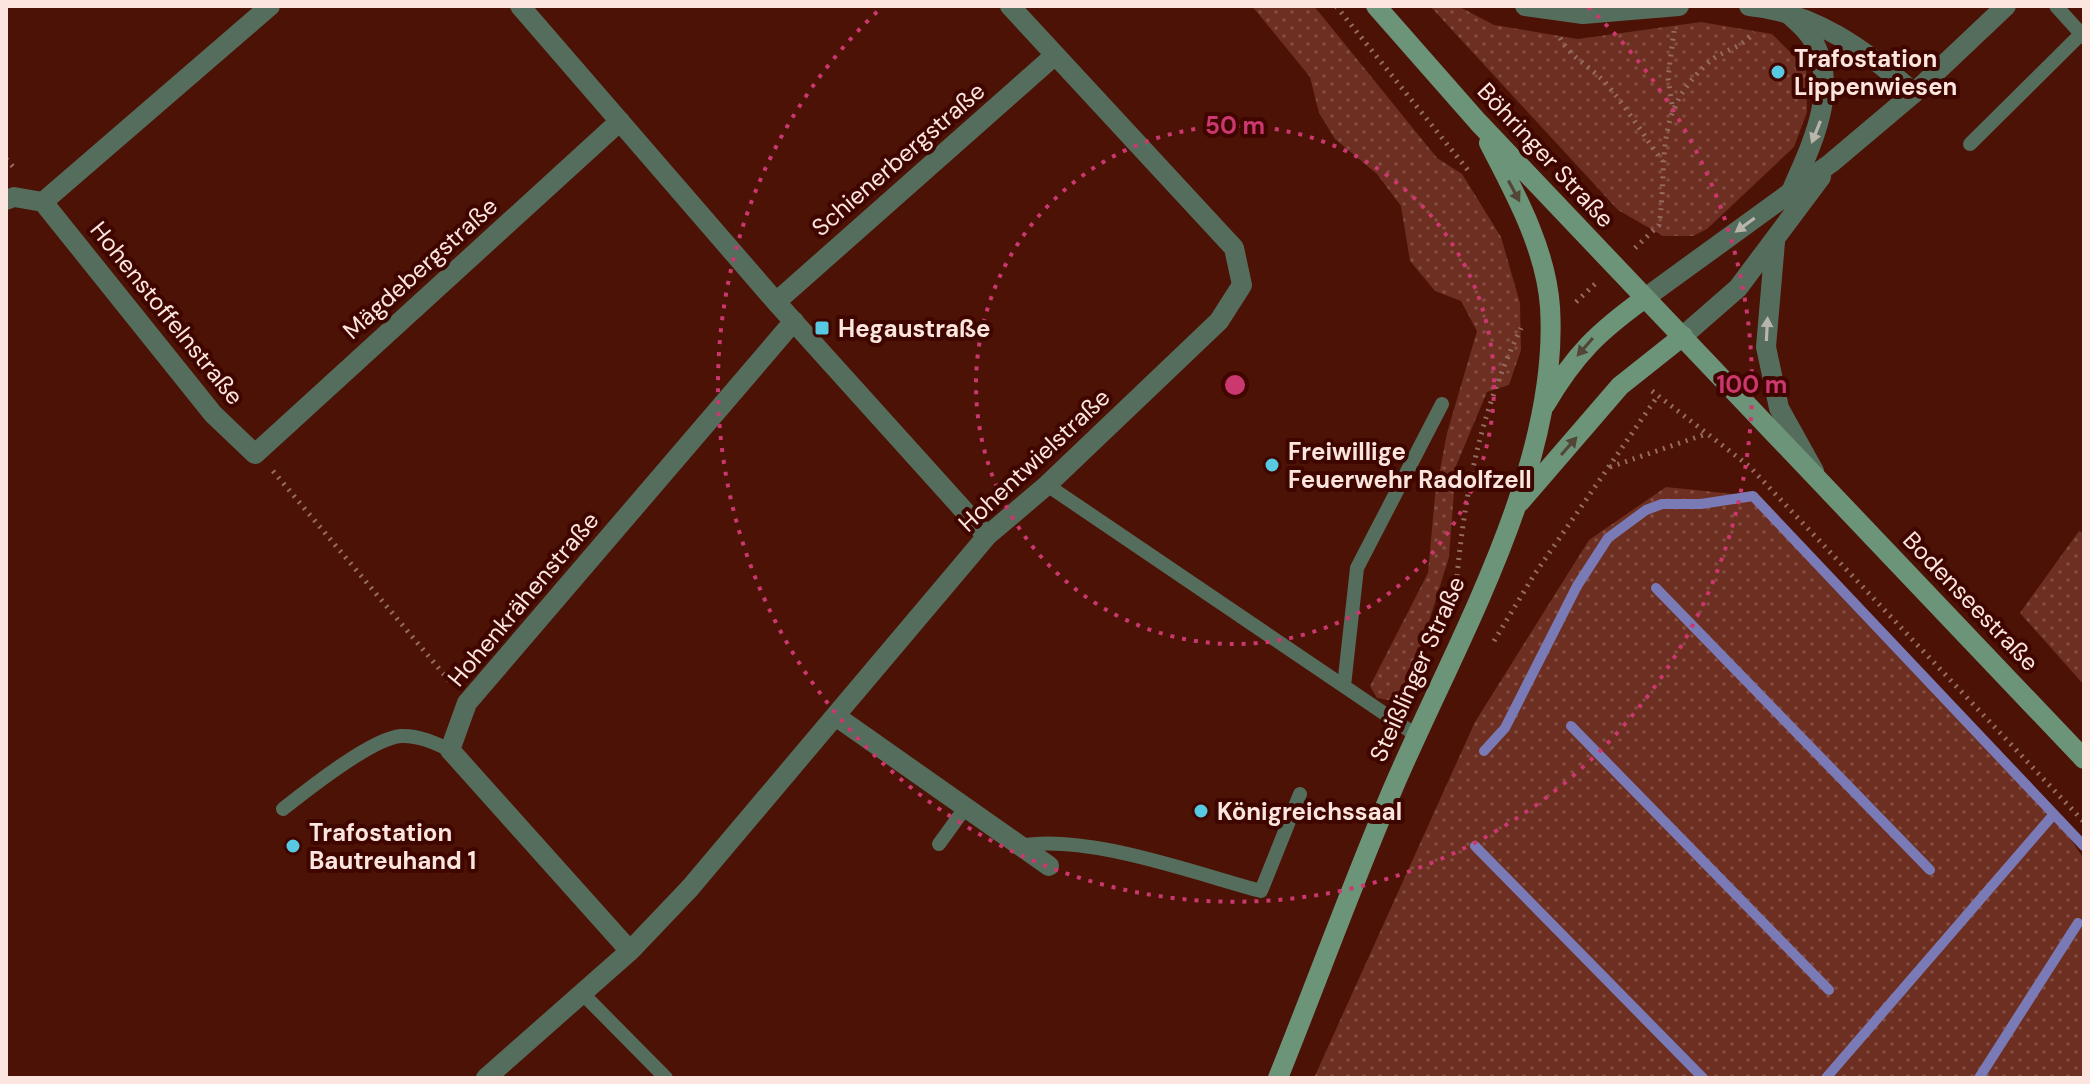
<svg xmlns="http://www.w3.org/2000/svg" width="2090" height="1084" font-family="'DM Sans',sans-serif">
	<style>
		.green { fill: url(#green-dots) }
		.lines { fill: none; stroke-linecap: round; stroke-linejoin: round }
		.stream { stroke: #7a7bb6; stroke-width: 10 }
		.path { stroke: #966b61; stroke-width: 5; stroke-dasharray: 2 6; stroke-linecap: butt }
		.lane { stroke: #556d5c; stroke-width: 14 }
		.street { stroke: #556d5c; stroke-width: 20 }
		.secondary { stroke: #6c9479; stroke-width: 20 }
		.oneway { fill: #b9b5ab }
		.oneway2 { fill: #534636 }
		.ring { fill: none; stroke: #cb376f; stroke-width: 4; stroke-dasharray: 4 8 }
		.poi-dot { fill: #57c9e2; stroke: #3f0600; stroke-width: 3 }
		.labels { text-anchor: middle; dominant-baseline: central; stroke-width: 8; stroke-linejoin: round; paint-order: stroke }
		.poi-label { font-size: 24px; font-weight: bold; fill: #fce5df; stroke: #3f0600; text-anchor: start }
		.street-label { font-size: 24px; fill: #fce5df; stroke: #3f0600 }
		.centre { fill: #cb376f; stroke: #3f0600; stroke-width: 4 }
		.ring-label { font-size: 24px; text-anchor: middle; font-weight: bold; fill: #cb376f; stroke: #3f0600; stroke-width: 8; stroke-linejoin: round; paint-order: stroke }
	</style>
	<defs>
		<pattern id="green-dots" width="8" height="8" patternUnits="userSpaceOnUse" patternTransform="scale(2)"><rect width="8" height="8" fill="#6d2f21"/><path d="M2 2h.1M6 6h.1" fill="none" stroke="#834d41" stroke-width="1.8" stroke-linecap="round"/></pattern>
	</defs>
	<rect width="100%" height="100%" fill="#4b1205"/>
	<path class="green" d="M 1252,6 L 1314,6 L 1437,158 L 1462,174 L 1501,237 L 1520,303 L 1521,350 L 1509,385 L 1487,392 L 1456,466 L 1449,557 L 1409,686 L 1400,702 L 1377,698 L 1370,686 L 1428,573 L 1435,496 L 1447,433 L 1477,331 L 1461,301 L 1435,291 L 1410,261 L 1401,206 L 1377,174 L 1335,139 L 1319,113 L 1310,77 Z
		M 1430,6 L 1458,6 L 1494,25 L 1578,39 L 1701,22 L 1772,34 L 1806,68 L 1807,112 L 1794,147 L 1707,229 L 1693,236 L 1663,236 L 1618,210 Z
		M 1666,487 L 1753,496 L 2054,814 L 2084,859 L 2084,1078 L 1314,1078 L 1475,722 L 1589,540 Z
		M 2079,531 L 2084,533 L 2084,685 L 2020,613 Z"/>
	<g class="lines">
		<path class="stream" d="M 1656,588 L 1930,870
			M 1571,726 L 1829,990
			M 1484,751 L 1505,728 L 1577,586 L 1608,538 L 1646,510 L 1662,504 L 1701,504 L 1753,496 L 2084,846
			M 1475,846 L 1703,1078
			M 1826,1078 L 2054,814
			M 1979,1078 L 2078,923"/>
		<path class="path" d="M 1336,6 L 1471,174
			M 1560,38 C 1571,59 1594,68 1609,87 C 1628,110 1645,137 1662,161
			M 1673,112 L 1668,78 L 1674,31
			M 6,159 L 16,170
			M 1635,248 L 1659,225 C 1669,159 1651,115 1708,63 C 1723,49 1742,49 1754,32
			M 1576,302 L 1595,284
			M 1652,391 L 1749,466 L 2084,822
			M 1610,467 L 1706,434
			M 273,471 L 452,684
			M 1457,576 C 1466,486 1481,411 1521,328
			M 1494,641 L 1534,575 L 1657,397"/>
		<path class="lane" d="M 2056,6 L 2084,37
			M 1970,144 L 2081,34
			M 1047,485 L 1416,735
			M 1344,686 L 1357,568 L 1442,404
			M 283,809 C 307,790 372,738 401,736 C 418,735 435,743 450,750
			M 939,844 L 965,808
			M 1019,846 C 1086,833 1193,873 1261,891 L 1300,794
			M 582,993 L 666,1078"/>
		<path class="street" d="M 520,6 L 776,302 L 987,536
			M 1525,6 L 1583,14 L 1679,6
			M 1749,6 C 1814,12 1866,50 1914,93
			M 1786,11 C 1794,20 1806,28 1812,39 C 1841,89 1811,145 1791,192
			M 6,200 L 14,197 L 43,202 L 270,6
			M 43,202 L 213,414 L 255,454 L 620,121
			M 1775,242 L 1766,347 L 1779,408 L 1814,471
			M 1645,298 L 1831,163 L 1914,93 L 2006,6
			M 776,302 L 1054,56
			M 1683,336 L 1738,288 L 1821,177
			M 837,717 L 1049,866
			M 630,951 L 450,750 L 467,703 L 794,321
			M 486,1078 L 630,951 L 690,888 L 987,536 L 1047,485 L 1219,321 L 1242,285 L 1234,248 L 1010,6"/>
		<path class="secondary" d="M 1376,6 L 1478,122 L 2084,759
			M 1545,405 C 1575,354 1598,332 1645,298
			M 1520,502 L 1620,386 L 1683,336
			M 1278,1078 C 1317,981 1353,882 1394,786 C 1456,642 1560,466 1550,307 C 1546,249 1515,193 1489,143"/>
	</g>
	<defs><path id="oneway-solid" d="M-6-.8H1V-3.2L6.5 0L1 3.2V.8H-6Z" transform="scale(2)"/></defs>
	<g class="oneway">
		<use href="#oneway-solid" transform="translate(1816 132) rotate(112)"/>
		<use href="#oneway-solid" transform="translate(1745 225) rotate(144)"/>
		<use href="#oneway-solid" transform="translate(1767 329) rotate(-87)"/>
	</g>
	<g class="oneway2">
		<use href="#oneway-solid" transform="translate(1514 191) rotate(62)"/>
		<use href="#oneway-solid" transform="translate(1585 347) rotate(131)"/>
		<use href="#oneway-solid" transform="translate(1569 446) rotate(-49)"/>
	</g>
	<g class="ring">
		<circle cx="1235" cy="385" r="259"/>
		<path d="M1588 7A517 517 0 1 1 882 7"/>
	</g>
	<g class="poi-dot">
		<circle cx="1778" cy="72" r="8"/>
		<rect x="814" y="320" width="16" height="16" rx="4"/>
		<circle cx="1272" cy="465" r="8"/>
		<circle cx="1201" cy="811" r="8"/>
		<circle cx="293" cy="846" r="8"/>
	</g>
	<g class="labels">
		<g class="poi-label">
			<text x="1794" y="58">Trafostation<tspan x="1794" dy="28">Lippenwiesen</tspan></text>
			<text x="838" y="328">Hegaustraße</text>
			<text x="1288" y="451">Freiwillige<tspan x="1288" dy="28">Feuerwehr Radolfzell</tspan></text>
			<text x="1217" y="811">Königreichssaal</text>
			<text x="309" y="832">Trafostation<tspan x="309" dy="28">Bautreuhand 1</tspan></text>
		</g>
		<g class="street-label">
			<text transform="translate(1546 155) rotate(47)">Böhringer Straße</text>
			<text transform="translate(898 159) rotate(-41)">Schienerbergstraße</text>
			<text transform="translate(420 268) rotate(-42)">Mägdebergstraße</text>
			<text transform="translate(167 313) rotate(51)">Hohenstoffelnstraße</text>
			<text transform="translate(1034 460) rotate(-43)">Hohentwielstraße</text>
			<text transform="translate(523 599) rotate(-50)">Hohenkrähenstraße</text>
			<text transform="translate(1971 601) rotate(46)">Bodenseestraße</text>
			<text transform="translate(1417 669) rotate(-66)">Steißlinger Straße</text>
		</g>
	</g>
	<circle cx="1235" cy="385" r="12" class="centre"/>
	<g class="ring-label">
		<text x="1235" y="134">50 m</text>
		<text x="1752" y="393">100 m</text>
	</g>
	<rect width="2090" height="1084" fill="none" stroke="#fce5df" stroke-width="16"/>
</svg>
